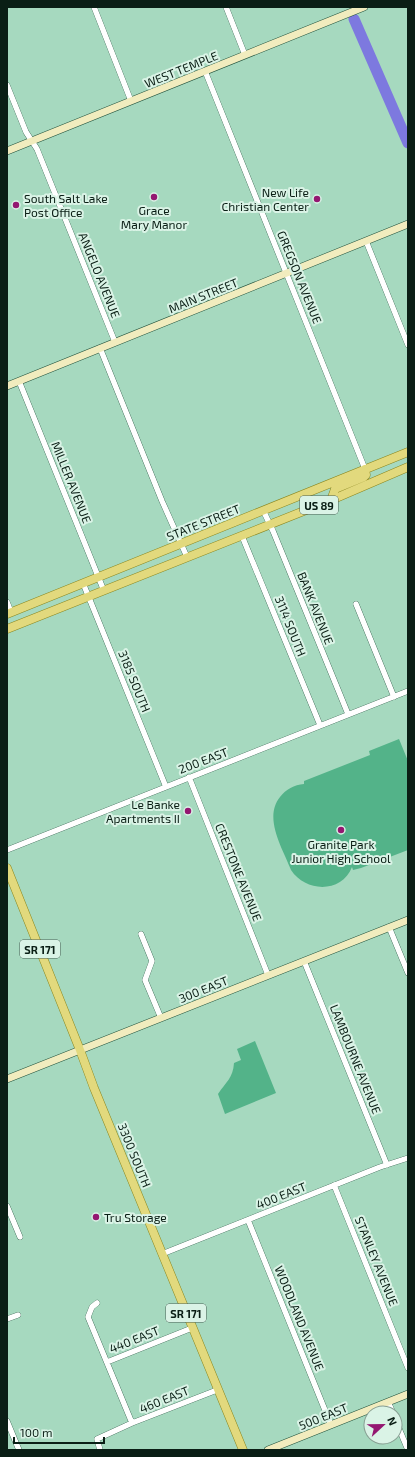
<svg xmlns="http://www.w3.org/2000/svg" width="415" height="1457" font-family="'Exo 2',sans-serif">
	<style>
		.green { fill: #53b389 }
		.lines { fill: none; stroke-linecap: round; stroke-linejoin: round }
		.river { stroke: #7d79df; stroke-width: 11 }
		.street-casing { stroke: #22523d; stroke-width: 6 }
		.secondary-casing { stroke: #22523d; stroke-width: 8 }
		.primary-casing { stroke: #8a8721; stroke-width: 9 }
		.street { stroke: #fff; stroke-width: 5.5 }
		.secondary { stroke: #f1ecbe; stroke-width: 7 }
		.primary { stroke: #e2d97d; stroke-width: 8 }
		.poi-dot { fill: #941771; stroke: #daf3e6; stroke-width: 1.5 }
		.labels { text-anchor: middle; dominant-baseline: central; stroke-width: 4; stroke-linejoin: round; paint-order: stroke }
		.shield { fill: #daf3e6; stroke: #485e54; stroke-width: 1 }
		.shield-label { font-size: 11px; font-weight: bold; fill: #0a1e15 }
		.street-label { font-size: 12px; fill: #0a1e15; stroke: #daf3e6 }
		.poi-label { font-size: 12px; fill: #0a1e15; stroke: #daf3e6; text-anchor: end }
	</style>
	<rect width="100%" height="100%" fill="#a6d9bf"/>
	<path class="green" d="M 399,739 L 408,761 L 408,850 L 361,868 L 353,870 L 352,867 C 342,893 306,893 291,870 C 283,849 263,818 280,797 C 286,789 294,785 304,784 L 304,781 L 370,755 L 369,751 Z
		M 255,1041 L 276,1093 L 225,1114 L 218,1094 C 226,1082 233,1078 234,1063 L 241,1060 L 237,1049 Z"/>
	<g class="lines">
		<path class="river" d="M 354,19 L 408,143"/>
		<g class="street-casing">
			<path id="street" d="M 94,7 L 131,101
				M 226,7 L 245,55
				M 205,71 L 365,469
				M 7,85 L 26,132 L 37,149 L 115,342
				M 366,241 L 408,345
				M 100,348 L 162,501 L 187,557
				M 19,381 L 104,591
				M 263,510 L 273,531 L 348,714
				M 242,536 L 320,725
				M 83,583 L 166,787
				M 7,602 L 11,612
				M 356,604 L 394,697
				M 189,777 L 268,975
				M 7,850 L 408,691
				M 389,927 L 408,973
				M 141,934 L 152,961 L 145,980 L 161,1018
				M 304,961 L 387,1165
				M 334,1185 L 408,1368
				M 7,1206 L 20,1237
				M 248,1220 L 331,1425
				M 162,1254 L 380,1167 L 408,1158
				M 97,1303 L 92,1307 L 88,1317 L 132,1423
				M 7,1319 L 18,1315
				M 107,1362 L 192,1328
				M 388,1402 L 393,1413
				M 395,1419 L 408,1450
				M 7,1421 L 19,1450
				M 100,1450 L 97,1439 L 132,1423 L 217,1390"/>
		</g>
		<g class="secondary-casing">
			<path id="secondary" d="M 7,151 L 364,7
				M 7,386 L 408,224
				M 7,1079 L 408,920
				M 268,1450 L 408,1394"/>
		</g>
		<g class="primary-casing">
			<path id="primary" d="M 331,500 L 335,489 L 364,477 L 366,475 L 365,469
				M 7,614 L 408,452
				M 7,629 L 329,501 L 408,467
				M 7,868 L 80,1050 L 94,1088 L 243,1450"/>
		</g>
		<use href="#street" class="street"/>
		<use href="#secondary" class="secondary"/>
		<use href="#primary" class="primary"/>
	</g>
	<g class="poi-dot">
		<circle cx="154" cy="197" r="4"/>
		<circle cx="317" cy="199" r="4"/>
		<circle cx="16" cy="205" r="4"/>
		<circle cx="188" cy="811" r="4"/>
		<circle cx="341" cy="830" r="4"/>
		<circle cx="96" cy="1217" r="4"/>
	</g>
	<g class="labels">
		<g class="shield">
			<rect x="300" y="496" width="38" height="18" rx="3"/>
			<rect x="20" y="940" width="40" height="18" rx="3"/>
			<rect x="166" y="1304" width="40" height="18" rx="3"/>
		</g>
		<g class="shield-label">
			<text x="319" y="505">US 89</text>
			<text x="40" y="949">SR 171</text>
			<text x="186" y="1313">SR 171</text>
		</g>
		<g class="street-label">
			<text transform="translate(181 69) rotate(-22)">WEST TEMPLE</text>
			<text transform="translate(100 275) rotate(68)">ANGELO AVENUE</text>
			<text transform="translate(300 277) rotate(68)">GREGSON AVENUE</text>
			<text transform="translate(203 295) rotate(-22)">MAIN STREET</text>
			<text transform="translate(72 482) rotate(68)">MILLER AVENUE</text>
			<text transform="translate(203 522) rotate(-22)">STATE STREET</text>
			<text transform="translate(316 608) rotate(68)">BANK AVENUE</text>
			<text transform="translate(291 626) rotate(68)">3114 SOUTH</text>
			<text transform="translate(135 681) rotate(68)">3185 SOUTH</text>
			<text transform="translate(203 760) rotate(-21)">200 EAST</text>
			<text transform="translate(239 872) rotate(68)">CRESTONE AVENUE</text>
			<text transform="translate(203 989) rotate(-22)">300 EAST</text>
			<text transform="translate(356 1059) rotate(68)">LAMBOURNE AVENUE</text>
			<text transform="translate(135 1155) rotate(68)">3300 SOUTH</text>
			<text transform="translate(281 1195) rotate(-22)">400 EAST</text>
			<text transform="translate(377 1261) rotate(68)">STANLEY AVENUE</text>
			<text transform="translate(300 1318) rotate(68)">WOODLAND AVENUE</text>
			<text transform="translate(134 1339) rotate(-22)">440 EAST</text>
			<text transform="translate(164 1399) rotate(-22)">460 EAST</text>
			<text transform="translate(323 1416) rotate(-22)">500 EAST</text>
		</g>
		<g class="poi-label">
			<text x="309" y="192">New Life<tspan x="309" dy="14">Christian Center</tspan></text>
			<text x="24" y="198" text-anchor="start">South Salt Lake<tspan x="24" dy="14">Post Office</tspan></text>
			<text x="154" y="210" text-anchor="middle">Grace<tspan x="154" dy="14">Mary Manor</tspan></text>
			<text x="180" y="804">Le Banke<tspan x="180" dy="14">Apartments II</tspan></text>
			<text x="341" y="844" text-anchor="middle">Granite Park<tspan x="341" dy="14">Junior High School</tspan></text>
			<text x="104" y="1217" text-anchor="start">Tru Storage</text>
		</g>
	</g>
	<rect width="415" height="1457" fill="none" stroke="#0a1e15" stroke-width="16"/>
	<g transform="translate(383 1425) rotate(68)"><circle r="19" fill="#daf3e6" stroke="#879e92"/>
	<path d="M0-3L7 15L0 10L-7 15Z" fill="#941771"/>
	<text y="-6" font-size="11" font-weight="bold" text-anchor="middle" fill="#0a1e15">N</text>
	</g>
	<path d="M14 1437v6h90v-6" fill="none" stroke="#0a1e15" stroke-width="2"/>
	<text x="20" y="1437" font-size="12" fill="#0a1e15" stroke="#daf3e6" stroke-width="3" paint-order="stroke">100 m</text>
</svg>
